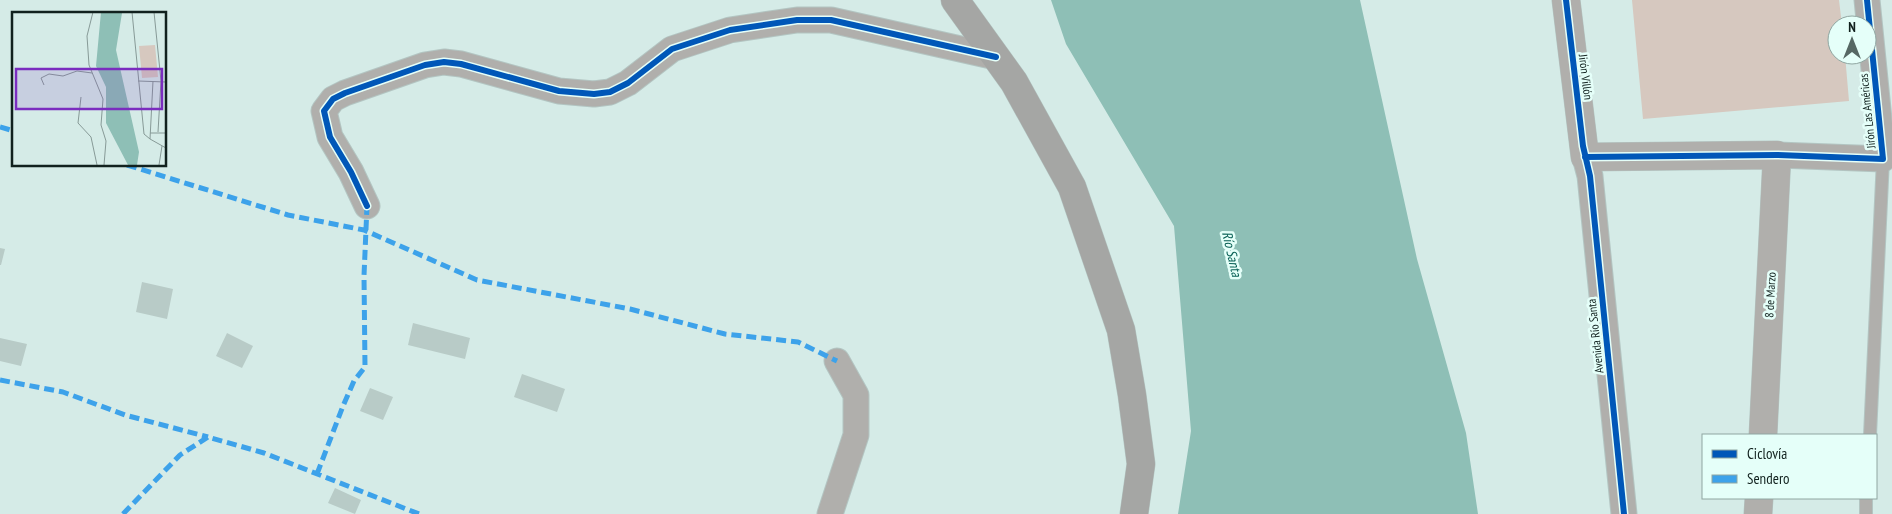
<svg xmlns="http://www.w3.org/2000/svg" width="1892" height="514" font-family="'PT Sans Narrow',sans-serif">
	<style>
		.green { fill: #d6c8bf }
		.water { fill: #8ebfb6 }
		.building { fill: #b8cbc7 }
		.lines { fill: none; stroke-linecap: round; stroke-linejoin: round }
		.service-casing { stroke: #b3c5c2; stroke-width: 14 }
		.minor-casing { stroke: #b3c5c2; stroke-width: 27 }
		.tertiary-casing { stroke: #b3c5c2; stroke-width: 29 }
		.primary-casing { stroke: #b3c5c2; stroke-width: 29 }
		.service { stroke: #b0afac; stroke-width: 12 }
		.minor { stroke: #b0afac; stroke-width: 25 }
		.tertiary { stroke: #b0afac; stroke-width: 28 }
		.primary { stroke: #a5a6a4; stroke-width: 28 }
		.quiet { stroke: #3da2ea; stroke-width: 5; stroke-dasharray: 10 5; stroke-linecap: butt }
		.cycleway-casing { stroke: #e5fff9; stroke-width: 9 }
		.cycleway { stroke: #0057b8; stroke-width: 6 }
		.labels { text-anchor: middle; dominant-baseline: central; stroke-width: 5; stroke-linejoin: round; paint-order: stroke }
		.street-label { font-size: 12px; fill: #11211e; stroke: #e5fff9 }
		.water-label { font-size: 14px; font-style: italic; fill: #096055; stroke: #e5fff9 }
		.inset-road { fill: none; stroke: #879a97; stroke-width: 1 }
		.view { fill: #7b2cbf; fill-opacity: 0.15; stroke: #7b2cbf; stroke-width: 2.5 }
		.inset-edge { fill: none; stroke: #11211e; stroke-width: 2.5 }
	</style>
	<rect width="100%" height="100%" fill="#d5ebe7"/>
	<path class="green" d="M 1632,0 L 1839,0 L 1842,25 L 1837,25 L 1837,55 L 1845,55 L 1849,101 L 1643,119 Z"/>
	<path class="water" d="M 1051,0 L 1360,0 L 1417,259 L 1466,433 L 1478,514 L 1178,514 L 1191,431 L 1174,226 L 1066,44 Z"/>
	<path class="building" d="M 0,248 L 5,249 L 1,265 L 0,265 Z
		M 142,282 L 173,289 L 167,319 L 136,312 Z
		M 413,323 L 470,338 L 465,359 L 408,345 Z
		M 227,333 L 253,346 L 242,368 L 216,356 Z
		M 0,338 L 27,344 L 21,366 L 0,361 Z
		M 522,374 L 565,389 L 557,412 L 514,397 Z
		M 370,388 L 393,397 L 383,420 L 360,411 Z
		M 335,488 L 361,500 L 355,514 L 328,503 Z"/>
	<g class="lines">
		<g class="service-casing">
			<path id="service" d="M 1870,435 L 1883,159 L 1887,159
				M 1866,514 L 1866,498"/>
		</g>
		<g class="minor-casing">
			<path id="minor" d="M 1777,155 L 1883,159 L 1867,0
				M 1585,157 L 1590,176 L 1624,514
				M 367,206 L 351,172 L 330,137 L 324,111 L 333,99 L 345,93 L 425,65 L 444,62 L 461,64 L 559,91 L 594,94 L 610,92 L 628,83 L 672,49 L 730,30 L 797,20 L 831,20 L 996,57
				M 830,514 L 856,435 L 856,395 L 837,361"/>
		</g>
		<g class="tertiary-casing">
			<path id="tertiary" d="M 1566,0 L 1585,157 L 1777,155 L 1763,435
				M 1758,514 L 1759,498"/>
		</g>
		<g class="primary-casing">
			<path id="primary" d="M 955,0 L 1014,82 L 1072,187 L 1121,330 L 1132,395 L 1141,464 L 1134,514"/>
		</g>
		<use href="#service" class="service"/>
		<use href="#minor" class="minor"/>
		<use href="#tertiary" class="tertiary"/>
		<use href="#primary" class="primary"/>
		<path class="quiet" d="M 0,127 L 14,131
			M 127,165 L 288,215 L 364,230 L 477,280 L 630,309 L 725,334 L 798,342 L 837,361
			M 0,380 L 63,392 L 125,415 L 208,437
			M 317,474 L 343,406 L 354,381 L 365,367 L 364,276 L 367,206
			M 123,514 L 180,455 L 208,437 L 264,453 L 419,514"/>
		<g class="cycleway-casing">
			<path id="cycleway" d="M 1566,0 L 1583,146 L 1590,176 L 1624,514
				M 1585,157 L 1777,155 L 1883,159 L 1867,0
				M 367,206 L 351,172 L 330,137 L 324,111 L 333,99 L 345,93 L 425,65 L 444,62 L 461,64 L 559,91 L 594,94 L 610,92 L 628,83 L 672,49 L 730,30 L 797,20 L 831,20 L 996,57"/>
		</g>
		<use href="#cycleway" class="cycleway"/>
	</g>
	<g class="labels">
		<g class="street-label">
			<text transform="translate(1586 77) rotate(83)">Jirón Villón</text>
			<text transform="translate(1867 111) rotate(-96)">Jirón Las Américas</text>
			<text transform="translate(1770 295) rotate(-87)">8 de Marzo</text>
			<text transform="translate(1595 336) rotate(-96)">Avenida Río Santa</text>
		</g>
		<g class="water-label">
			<text transform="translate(1232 254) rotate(77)">Río Santa</text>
		</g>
	</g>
	<g transform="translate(12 12)">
		<rect width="154" height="154" fill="#d5ebe7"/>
		<path d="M 143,33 L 146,65 L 130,66 L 127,34 Z" fill="#d6c8bf"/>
		<path d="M 89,0 L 110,1 L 104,38 L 127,140 L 125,153 L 116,153 L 94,111 L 94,75 L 84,54 Z" fill="#8ebfb6"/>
		<path class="inset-road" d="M 81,0 L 75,24 L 77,53 L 91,87 L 89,113 L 94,129 L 92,153M 120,0 L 132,122 L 138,127M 142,0 L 149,69 L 146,120M 126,69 L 154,70M 141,69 L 138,127 L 154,136M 32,73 L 29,66 L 37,62 L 51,64 L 65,59 L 80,61M 69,85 L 66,111 L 79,125 L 85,153M 138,121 L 154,121M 147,153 L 150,134"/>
		<path class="view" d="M 4,57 L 150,57 L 150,97 L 4,97 Z"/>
		<rect width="154" height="154" class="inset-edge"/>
	</g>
	<rect x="1702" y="434" width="175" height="65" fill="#e5fff9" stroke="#90a6a1"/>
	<rect x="1712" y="450" width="25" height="8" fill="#0057b8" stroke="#90a6a1"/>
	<text x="1747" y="459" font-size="15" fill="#11211e">Ciclovía</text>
	<rect x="1712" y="475" width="25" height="8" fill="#3da2ea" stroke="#90a6a1"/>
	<text x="1747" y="484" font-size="15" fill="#11211e">Sendero</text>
	<g transform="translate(1852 40)"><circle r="24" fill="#e5fff9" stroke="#90a6a1"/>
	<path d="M0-4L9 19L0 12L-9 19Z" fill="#566864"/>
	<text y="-8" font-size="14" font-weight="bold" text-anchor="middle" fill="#11211e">N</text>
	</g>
</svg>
